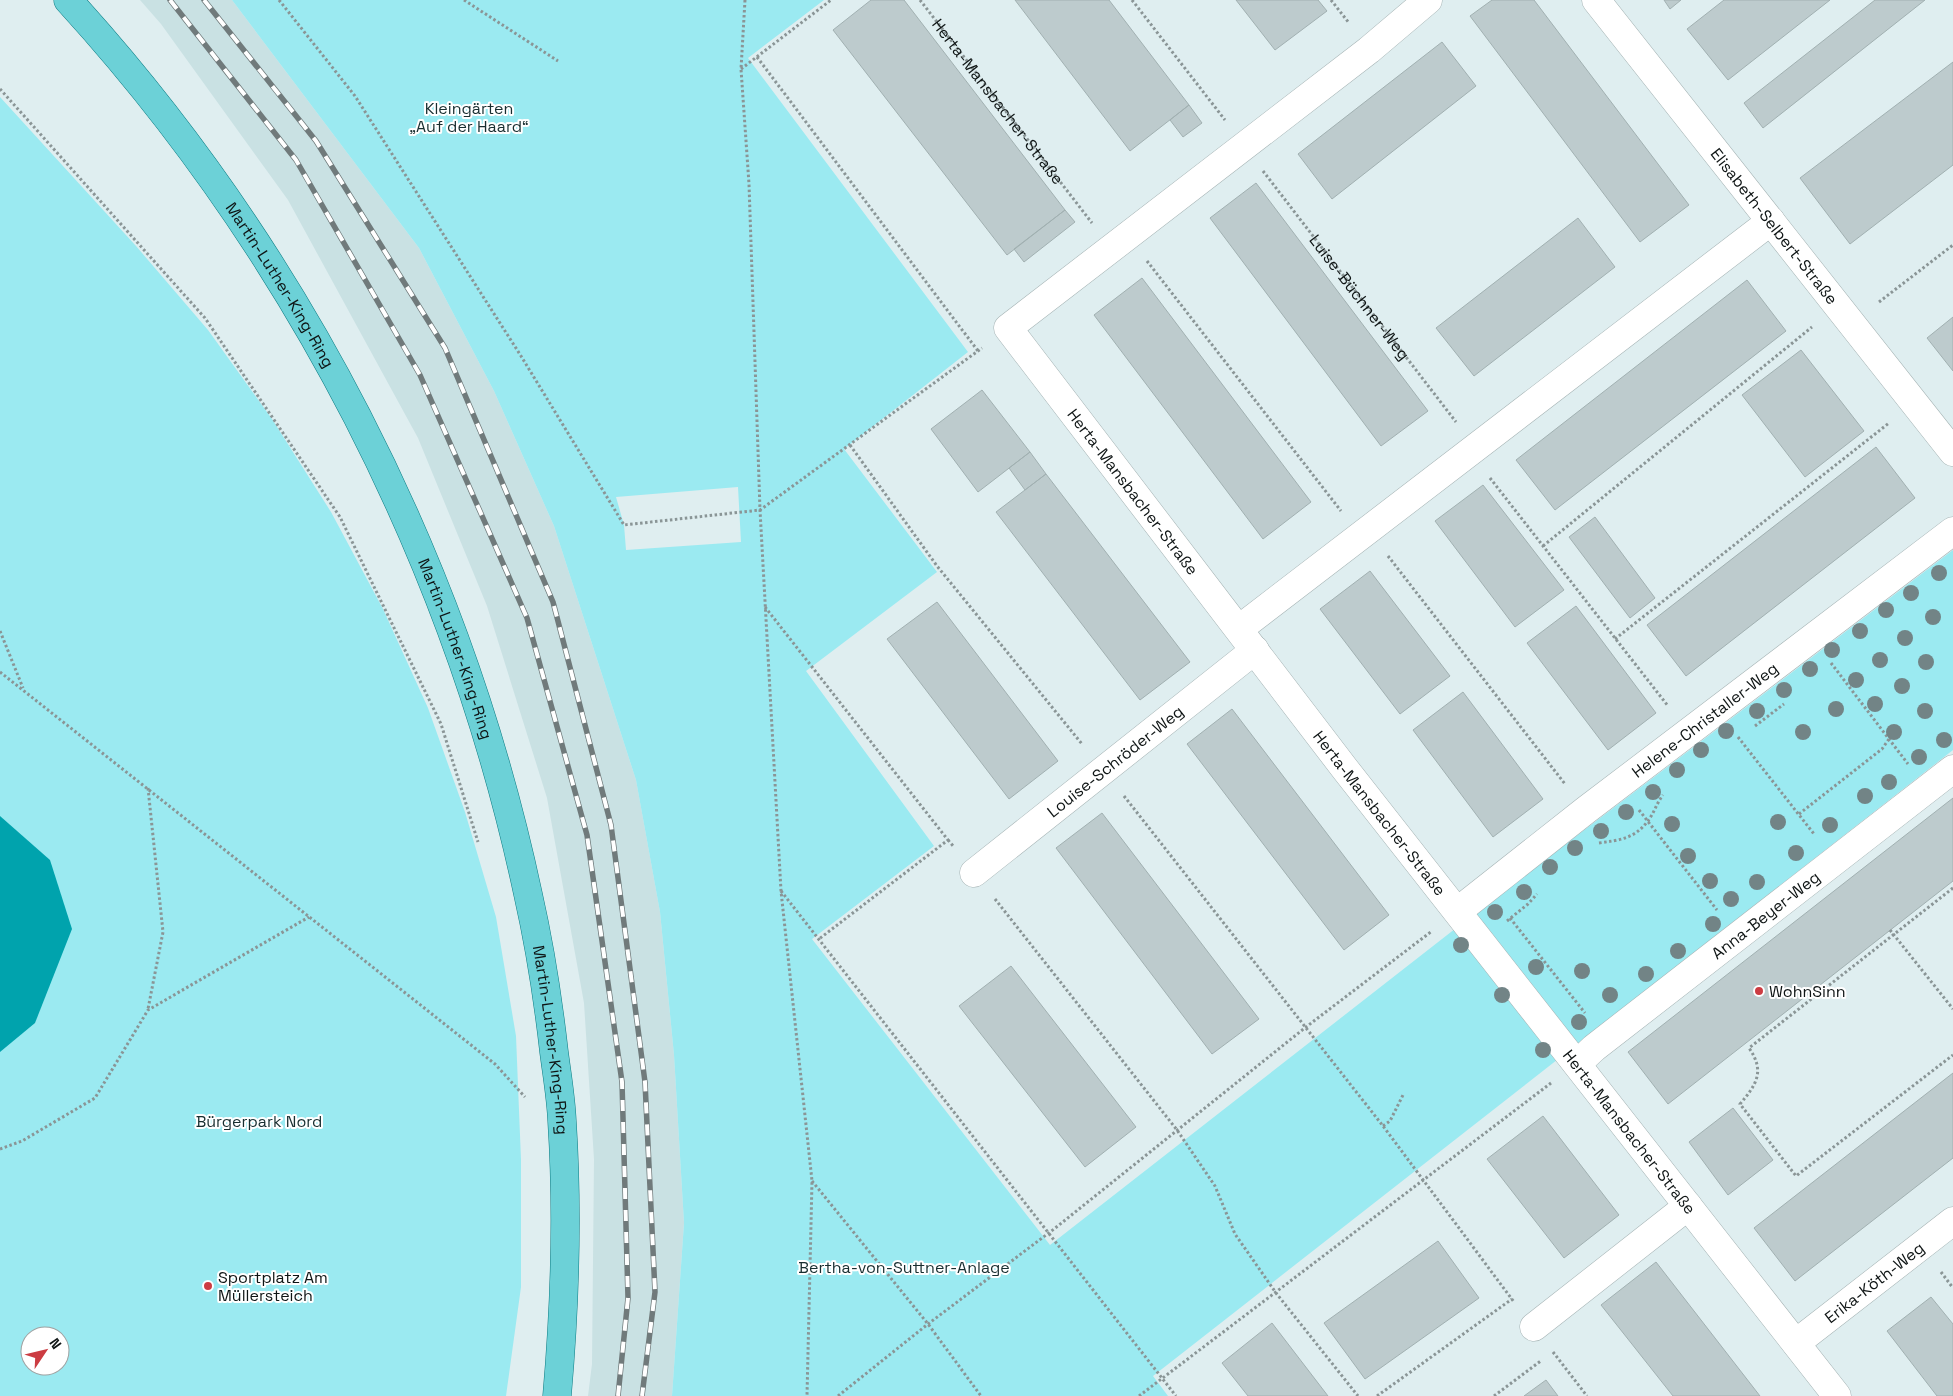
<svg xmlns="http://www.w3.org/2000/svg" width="1953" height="1396" font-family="'Space Grotesk',sans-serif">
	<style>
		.built { fill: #c9e1e3 }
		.green { fill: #9beaf1; fill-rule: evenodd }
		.water { fill: #00a3ad }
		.building { fill: #bdcbcd; stroke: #a1b0b1 }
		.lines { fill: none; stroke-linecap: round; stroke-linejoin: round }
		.minor-casing { stroke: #a5b3b4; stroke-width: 29 }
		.major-casing { stroke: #0b7b82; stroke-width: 29 }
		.path { stroke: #8a9596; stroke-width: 3; stroke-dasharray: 2.5 2.5; stroke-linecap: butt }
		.minor { stroke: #fff; stroke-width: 28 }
		.major { stroke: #6cd1d7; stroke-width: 28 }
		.rail-casing { stroke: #707a7b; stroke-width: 5.5 }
		.rail { stroke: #fff; stroke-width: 4; stroke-dasharray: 11; stroke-linecap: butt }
		.tree { fill: #728486 }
		.poi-dot { fill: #cc3c42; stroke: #fff; stroke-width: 2 }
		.labels { text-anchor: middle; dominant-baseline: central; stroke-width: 4; stroke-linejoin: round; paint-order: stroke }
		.street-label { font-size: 16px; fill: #0e1414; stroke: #fff }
		.park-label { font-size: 16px; fill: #182e30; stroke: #fff }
		.poi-label { font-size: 16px; fill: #0e1414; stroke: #fff; text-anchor: start }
	</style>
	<rect width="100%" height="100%" fill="#dfeef0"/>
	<path class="built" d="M 140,0 L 232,0 L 419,248 L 494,391 L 554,526 L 636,780 L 660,912 L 674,1055 L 684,1223 L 672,1396 L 588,1396 L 592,1364 L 594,1159 L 584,1003 L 547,798 L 487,606 L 418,438 L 288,200 L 161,24 Z"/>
	<path class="green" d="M 232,0 L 824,0 L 748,58 L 968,352 L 844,449 L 937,572 L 806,671 L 934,846 L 812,939 L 1050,1245 L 1483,907 L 1953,550 L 1953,750 L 1153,1376 L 1168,1396 L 672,1396 L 684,1223 L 674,1055 L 660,912 L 636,780 L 554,526 L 494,391 L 419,248 ZM 738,487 L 741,542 L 626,550 L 624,525 L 616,497 Z
		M 0,97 L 136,246 L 208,330 L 272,419 L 331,512 L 383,609 L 428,708 L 465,812 L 496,917 L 516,1036 L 521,1160 L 521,1287 L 506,1396 L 0,1396 ZM 30,1336 L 60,1336 L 60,1366 L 30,1366 Z"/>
	<path class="water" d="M 0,816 L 50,860 L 72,929 L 35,1023 L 0,1052 Z"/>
	<path class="building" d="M 871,0 L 904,0 L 1065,210 L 1007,255 L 833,30 Z
		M 1015,0 L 1109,0 L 1189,105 L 1130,151 Z
		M 1236,0 L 1318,0 L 1327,11 L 1275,50 Z
		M 1492,0 L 1534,0 L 1689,205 L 1640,242 L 1470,16 Z
		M 1664,0 L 1681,0 L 1670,9 Z
		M 1724,0 L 1830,0 L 1728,80 L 1687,29 Z
		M 1875,0 L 1925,0 L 1763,128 L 1744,103 Z
		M 1442,42 L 1476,86 L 1332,199 L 1298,154 Z
		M 1953,62 L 1953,165 L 1850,244 L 1800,178 Z
		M 1189,105 L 1202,123 L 1183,137 L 1170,120 Z
		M 1256,183 L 1428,411 L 1381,446 L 1210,218 Z
		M 1065,210 L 1075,222 L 1024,262 L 1014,249 Z
		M 1578,218 L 1615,267 L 1474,376 L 1436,328 Z
		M 1142,278 L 1311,502 L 1263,539 L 1094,315 Z
		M 1747,280 L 1786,331 L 1555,510 L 1516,460 Z
		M 1953,317 L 1953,371 L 1927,338 Z
		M 1801,350 L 1864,431 L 1805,477 L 1742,395 Z
		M 982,390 L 1030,452 L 978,492 L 931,429 Z
		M 1876,447 L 1915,498 L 1686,676 L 1647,625 Z
		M 1030,452 L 1046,474 L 1025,490 L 1009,468 Z
		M 1046,474 L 1190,662 L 1140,700 L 996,512 Z
		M 1483,485 L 1564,590 L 1515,627 L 1435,521 Z
		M 1595,517 L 1655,598 L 1630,618 L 1569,537 Z
		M 1370,571 L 1450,676 L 1400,714 L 1320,609 Z
		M 937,602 L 1058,761 L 1009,799 L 887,639 Z
		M 1576,606 L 1656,713 L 1608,750 L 1527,643 Z
		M 1463,692 L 1543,799 L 1493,837 L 1413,730 Z
		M 1232,709 L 1389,915 L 1344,950 L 1187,744 Z
		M 1953,798 L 1953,881 L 1668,1104 L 1628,1052 Z
		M 1102,813 L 1259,1019 L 1212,1054 L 1056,848 Z
		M 1011,966 L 1136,1127 L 1085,1167 L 959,1006 Z
		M 1953,1073 L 1953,1158 L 1795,1281 L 1754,1228 Z
		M 1733,1108 L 1773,1160 L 1728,1195 L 1689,1142 Z
		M 1543,1116 L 1619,1215 L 1564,1258 L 1487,1159 Z
		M 1438,1241 L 1479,1298 L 1365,1379 L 1324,1323 Z
		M 1656,1262 L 1760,1396 L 1673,1396 L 1601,1305 Z
		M 1931,1297 L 1953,1324 L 1953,1396 L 1937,1396 L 1887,1331 Z
		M 1272,1323 L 1328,1396 L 1248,1396 L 1222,1363 Z
		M 1546,1380 L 1558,1396 L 1524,1396 Z"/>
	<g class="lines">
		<g class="minor-casing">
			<g id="minor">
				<path id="s3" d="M 1428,0 L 1369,50 L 1008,328 L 1345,769 L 1837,1396"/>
				<path id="s4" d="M 1596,0 L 1953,452"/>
				<path d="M 1239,629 L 1771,221"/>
				<path id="s5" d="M 974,873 L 1255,650"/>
				<path id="s6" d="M 1458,911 L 1586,810 L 1953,531"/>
				<path id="s7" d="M 1578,1063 L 1594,1048 L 1953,769"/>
				<path d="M 1534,1327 L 1688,1206"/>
				<path id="s8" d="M 1796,1343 L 1953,1221"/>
			</g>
		</g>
		<g class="major-casing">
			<g id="major">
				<path id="s9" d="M 68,0 C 297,251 457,562 528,894 C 540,947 548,999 554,1052 C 557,1075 561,1098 562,1121 C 568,1213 565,1305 557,1396"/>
			</g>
		</g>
		<g class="path">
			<path d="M 279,0 L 355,96 L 521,356 L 624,525 L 760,510 L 982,348"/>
			<path d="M 464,0 L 558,61"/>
			<path d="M 745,0 L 741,69 L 749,184 L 760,510 L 781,891 L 812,1181 L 807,1396"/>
			<path id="s1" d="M 920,0 L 1092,223"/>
			<path d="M 1132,0 L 1225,120"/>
			<path d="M 1331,0 L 1349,23"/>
			<path d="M 757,57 L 978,351"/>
			<path d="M 741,69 L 831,0"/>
			<path d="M 0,89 L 205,318 L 340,517 L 441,724 L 478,842"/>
			<path id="s2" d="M 1263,171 L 1456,422"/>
			<path d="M 1147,261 L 1341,511"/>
			<path d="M 1879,302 L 1953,245"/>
			<path d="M 850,445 L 937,566 L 1082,744"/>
			<path d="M 1490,478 L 1668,706"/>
			<path d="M 1543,546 L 1812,327"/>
			<path d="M 1388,556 L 1565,784"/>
			<path d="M 765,607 L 948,840 L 819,939"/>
			<path d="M 0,631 L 23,688"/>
			<path d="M 1615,639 L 1889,423"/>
			<path d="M 1831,663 L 1908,764"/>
			<path d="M 0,672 L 495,1064 L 525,1097"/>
			<path d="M 1755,726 L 1784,704"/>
			<path d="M 1738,737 L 1814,834"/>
			<path d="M 148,788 L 163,932 L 148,1009"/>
			<path d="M 1124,796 L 1383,1126 L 1514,1302"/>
			<path d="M 1639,810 L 1717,910"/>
			<path d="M 1799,814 L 1882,749 L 1889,739"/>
			<path d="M 948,840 L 954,847"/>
			<path d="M 1599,843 C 1619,840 1634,839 1647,822 C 1654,814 1656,804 1663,795"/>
			<path d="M 1953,888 L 1749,1048 C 1765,1071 1757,1084 1740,1104 L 1796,1176 L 1953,1055"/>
			<path d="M 781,891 L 1176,1396"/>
			<path d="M 995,899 L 1177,1130 L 1215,1186 L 1235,1234 L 1276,1293 L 1358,1396"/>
			<path d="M 1510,918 L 1585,1013"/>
			<path d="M 1507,921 L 1528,904 L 1537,894"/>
			<path d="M 1890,930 L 1953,1009"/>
			<path d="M 1383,1126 L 1390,1121 L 1403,1095"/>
			<path d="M 0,1149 L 22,1141 L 95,1098 L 148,1010 L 309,917"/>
			<path d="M 812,1181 L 928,1324 L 981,1396"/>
			<path d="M 1941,1272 L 1953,1288"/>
			<path d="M 1553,1352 L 1587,1396"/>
			<path d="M 838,1396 L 928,1324 L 1054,1229 L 1306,1027 L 1432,931"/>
			<path d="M 1139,1396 L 1551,1083"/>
			<path d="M 1377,1396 L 1512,1299"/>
			<path d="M 1494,1396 L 1542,1360"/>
		</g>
		<use href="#minor" class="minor"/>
		<use href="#major" class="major"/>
		<g class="rail-casing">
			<path id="rail" d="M 170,0 L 296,160 L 420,375 L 527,618 L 587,835 L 622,1082 L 628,1298 L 618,1396
				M 204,0 L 316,141 L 445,348 L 553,602 L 611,825 L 645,1082 L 655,1292 L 642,1396"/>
		</g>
		<use href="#rail" class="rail"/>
	</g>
	<g class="tree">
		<circle cx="1939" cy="573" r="8"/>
		<circle cx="1911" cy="593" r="8"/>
		<circle cx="1886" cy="610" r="8"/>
		<circle cx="1933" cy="617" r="8"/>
		<circle cx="1860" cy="631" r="8"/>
		<circle cx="1905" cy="638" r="8"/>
		<circle cx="1832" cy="650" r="8"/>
		<circle cx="1880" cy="660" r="8"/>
		<circle cx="1926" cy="662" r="8"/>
		<circle cx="1810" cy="669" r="8"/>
		<circle cx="1856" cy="680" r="8"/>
		<circle cx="1902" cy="686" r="8"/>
		<circle cx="1784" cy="690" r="8"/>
		<circle cx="1875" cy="704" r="8"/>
		<circle cx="1836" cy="709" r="8"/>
		<circle cx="1757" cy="711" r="8"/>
		<circle cx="1925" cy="711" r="8"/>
		<circle cx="1726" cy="731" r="8"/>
		<circle cx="1803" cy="732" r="8"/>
		<circle cx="1894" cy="732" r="8"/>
		<circle cx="1944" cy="740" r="8"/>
		<circle cx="1701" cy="750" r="8"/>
		<circle cx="1919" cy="757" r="8"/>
		<circle cx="1677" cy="770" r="8"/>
		<circle cx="1889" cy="782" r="8"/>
		<circle cx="1653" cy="792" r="8"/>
		<circle cx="1865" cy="796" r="8"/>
		<circle cx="1626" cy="812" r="8"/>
		<circle cx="1778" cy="822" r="8"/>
		<circle cx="1672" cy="824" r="8"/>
		<circle cx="1830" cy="825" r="8"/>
		<circle cx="1601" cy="831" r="8"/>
		<circle cx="1575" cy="848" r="8"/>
		<circle cx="1796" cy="853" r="8"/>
		<circle cx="1688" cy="856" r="8"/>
		<circle cx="1550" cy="867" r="8"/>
		<circle cx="1710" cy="881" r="8"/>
		<circle cx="1757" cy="882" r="8"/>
		<circle cx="1524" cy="892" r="8"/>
		<circle cx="1731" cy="899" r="8"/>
		<circle cx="1495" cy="912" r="8"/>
		<circle cx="1713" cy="924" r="8"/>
		<circle cx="1461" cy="945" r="8"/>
		<circle cx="1678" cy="951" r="8"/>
		<circle cx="1536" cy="967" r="8"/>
		<circle cx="1582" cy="971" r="8"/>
		<circle cx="1646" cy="974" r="8"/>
		<circle cx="1502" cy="995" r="8"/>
		<circle cx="1610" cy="995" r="8"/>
		<circle cx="1579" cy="1022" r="8"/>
		<circle cx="1543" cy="1050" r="8"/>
	</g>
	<g class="poi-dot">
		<circle cx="1759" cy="991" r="5"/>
		<circle cx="208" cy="1286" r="5"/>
	</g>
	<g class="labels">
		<g class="street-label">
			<text stroke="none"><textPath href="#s1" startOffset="128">Herta-Mansbacher-Straße</textPath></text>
			<text stroke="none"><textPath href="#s4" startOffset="288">Elisabeth-Selbert-Straße</textPath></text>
			<text stroke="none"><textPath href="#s9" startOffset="356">Martin-Luther-King-Ring</textPath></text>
			<text stroke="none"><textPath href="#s2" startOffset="159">Luise-Büchner-Weg</textPath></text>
			<text stroke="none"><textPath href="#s3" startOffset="739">Herta-Mansbacher-Straße</textPath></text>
			<text stroke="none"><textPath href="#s9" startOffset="761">Martin-Luther-King-Ring</textPath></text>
			<text stroke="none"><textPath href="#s6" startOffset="312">Helene-Christaller-Weg</textPath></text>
			<text stroke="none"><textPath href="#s5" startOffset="180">Louise-Schröder-Weg</textPath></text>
			<text stroke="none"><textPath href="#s3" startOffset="1144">Herta-Mansbacher-Straße</textPath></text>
			<text stroke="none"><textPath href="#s7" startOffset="239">Anna-Beyer-Weg</textPath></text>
			<text stroke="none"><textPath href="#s9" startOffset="1165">Martin-Luther-King-Ring</textPath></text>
			<text stroke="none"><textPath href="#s3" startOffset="1549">Herta-Mansbacher-Straße</textPath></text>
			<text stroke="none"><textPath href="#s8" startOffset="99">Erika-Köth-Weg</textPath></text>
		</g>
		<g class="park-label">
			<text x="469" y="108">Kleingärten<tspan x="469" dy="18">„Auf der Haard“</tspan></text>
			<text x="259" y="1121">Bürgerpark Nord</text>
			<text x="904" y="1267">Bertha-von-Suttner-Anlage</text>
		</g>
		<g class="poi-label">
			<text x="1769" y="991">WohnSinn</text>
			<text x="218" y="1277">Sportplatz Am<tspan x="218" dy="18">Müllersteich</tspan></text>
		</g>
	</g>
	<g transform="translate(45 1351) rotate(55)"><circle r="24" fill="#ffffff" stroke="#9fa1a1"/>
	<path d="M0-4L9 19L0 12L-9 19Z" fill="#cc3c42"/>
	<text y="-8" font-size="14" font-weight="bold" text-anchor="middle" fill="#0e1414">N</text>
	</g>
</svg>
